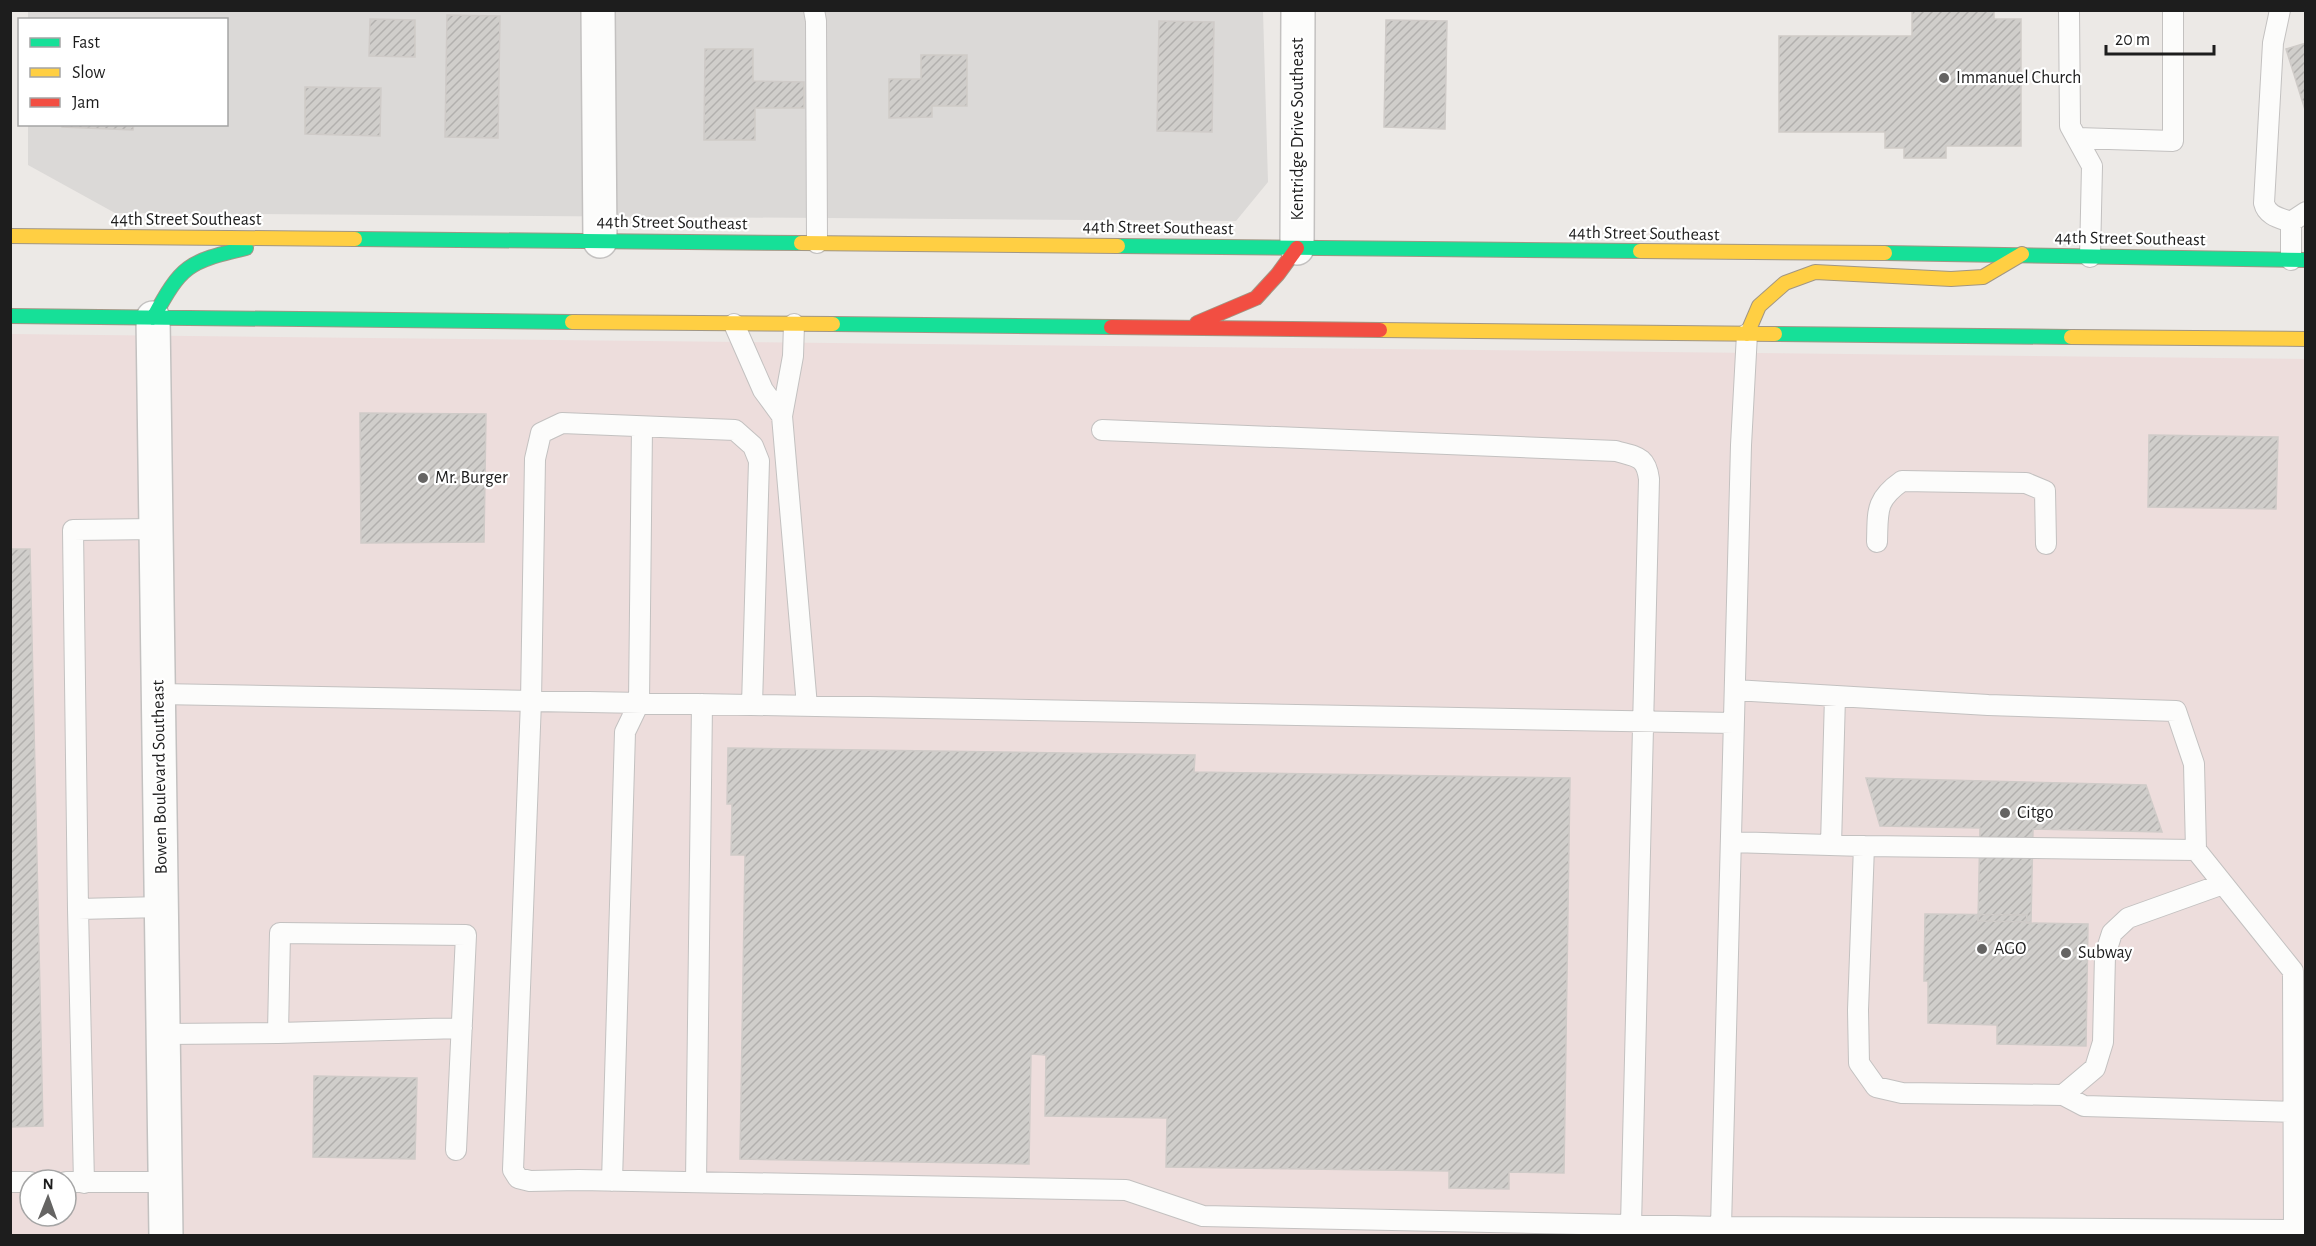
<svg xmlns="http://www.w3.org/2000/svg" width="2316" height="1246" font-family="'Alegreya Sans',sans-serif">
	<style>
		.residential { fill: #dbd9d7 }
		.commercial { fill: #eddddc; fill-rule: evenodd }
		.building { fill: url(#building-hatch); stroke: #cfcbc8; stroke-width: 1.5 }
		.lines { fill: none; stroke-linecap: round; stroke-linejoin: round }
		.lane-casing { stroke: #c3c1c0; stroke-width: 22 }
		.street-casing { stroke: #c3c1c0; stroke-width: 36 }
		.fast-casing { stroke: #a19684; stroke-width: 16 }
		.slow-casing { stroke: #a19684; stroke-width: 16 }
		.jam-casing { stroke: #a19684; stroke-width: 16 }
		.lane { stroke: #fcfcfb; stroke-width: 20 }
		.street { stroke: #fcfcfb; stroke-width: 33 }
		.fast { stroke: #16e098; stroke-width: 14 }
		.slow { stroke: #ffcf43; stroke-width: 14 }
		.jam { stroke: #f24e42; stroke-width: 14 }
		.poi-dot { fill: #656463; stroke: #fff; stroke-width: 2 }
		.labels { text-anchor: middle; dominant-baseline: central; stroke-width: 4.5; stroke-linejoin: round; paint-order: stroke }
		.poi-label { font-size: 18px; fill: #1d1d1d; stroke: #fff; text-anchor: start }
		.street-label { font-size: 18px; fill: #1d1d1d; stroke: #fff }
	</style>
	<defs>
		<pattern id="building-hatch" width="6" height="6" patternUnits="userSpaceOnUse" patternTransform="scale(1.5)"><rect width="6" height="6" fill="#d0cecb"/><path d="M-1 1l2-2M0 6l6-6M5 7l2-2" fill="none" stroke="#b2b0ae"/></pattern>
	</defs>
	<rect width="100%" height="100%" fill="#ece9e6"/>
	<path class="residential" d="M 28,11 L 1263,11 L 1268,182 L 1236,221 L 115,213 L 28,165 L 28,125 L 226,124 L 226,20 L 28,20 Z"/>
	<path class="commercial" d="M 11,334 L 2305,359 L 2305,1235 L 11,1236 ZM 30,1180 L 66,1180 L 66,1216 L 30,1216 Z"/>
	<path class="building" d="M 1912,10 L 1994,10 L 1994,19 L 2021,19 L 2021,146 L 1946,146 L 1946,158 L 1904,158 L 1904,148 L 1885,148 L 1885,132 L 1779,132 L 1779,36 L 1912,36 Z
		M 447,15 L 500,16 L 498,138 L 445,137 Z
		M 370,19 L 415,20 L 415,57 L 369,56 Z
		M 1386,20 L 1447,21 L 1445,129 L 1384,127 Z
		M 1159,21 L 1214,22 L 1212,132 L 1157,131 Z
		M 2306,43 L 2306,113 L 2286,49 Z
		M 705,49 L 753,49 L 753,81 L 804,82 L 804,108 L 755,108 L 755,140 L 704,140 Z
		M 921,55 L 967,55 L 967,106 L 932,106 L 932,117 L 889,118 L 889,79 L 921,79 Z
		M 305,87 L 381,88 L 380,136 L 305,134 Z
		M 62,124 L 134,124 L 133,130 L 62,127 Z
		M 360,413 L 486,414 L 484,542 L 361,543 Z
		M 2149,435 L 2278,437 L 2276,509 L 2148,507 Z
		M 10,549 L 30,549 L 43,1126 L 10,1127 Z
		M 728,748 L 1195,755 L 1194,772 L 1570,778 L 1564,1173 L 1509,1172 L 1509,1189 L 1449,1188 L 1449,1171 L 1166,1167 L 1167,1118 L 1045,1116 L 1046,1055 L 1031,1054 L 1029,1164 L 740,1159 L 745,855 L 731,855 L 732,804 L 727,804 Z
		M 1866,778 L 2146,785 L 2162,832 L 2033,829 L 2031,922 L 1978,921 L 1980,828 L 1880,826 Z
		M 1925,914 L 2027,915 L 2026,923 L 2088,924 L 2086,1046 L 1997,1044 L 1997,1025 L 1928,1023 L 1928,981 L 1924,981 Z
		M 314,1076 L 417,1078 L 415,1159 L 313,1157 Z"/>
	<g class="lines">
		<g class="lane-casing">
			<path id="lane" d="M 814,10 L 816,21 L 817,243
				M 2069,10 L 2070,126 L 2092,166 L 2090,257
				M 2280,10 L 2273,43 L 2264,203 C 2267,216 2280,218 2291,222
				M 2077,138 L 2173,141 L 2173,10
				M 2291,260 L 2291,222 L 2306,212
				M 734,324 L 763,390 L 782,416
				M 794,324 L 793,356 L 782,416 L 807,706
				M 1102,430 L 1616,451 C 1637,457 1646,456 1649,479 L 1631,1225
				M 156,529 L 73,530 L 78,909 L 162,907
				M 1877,542 C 1878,511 1875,500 1902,481 L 2026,483 L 2045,491 L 2046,544
				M 1735,690 L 1988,705 L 2176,711 L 2194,764 L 2196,850 L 2293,971 L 2294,1230
				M 159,694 L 1733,723
				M 752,705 L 759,461 L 753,446 L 735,430 L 562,423 L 541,433 L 535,459 L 531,701 L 513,1170 L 518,1178 L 530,1181 L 579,1180 L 1126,1190 L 1203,1216 L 1721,1227 L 2306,1230
				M 1731,842 L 1864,846 L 2196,850
				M 1831,845 L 1835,696
				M 1864,846 L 1858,1010 L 1859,1063 L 1876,1087 L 1902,1093 L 2063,1095 L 2084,1106 L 2293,1112
				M 78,909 L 84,1183
				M 278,1033 L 462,1028
				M 164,1034 L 278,1033 L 280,933 L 466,935 L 456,1150
				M 2063,1095 L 2095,1068 L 2103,1042 L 2105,955 L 2112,933 L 2128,918 L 2223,884
				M 612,1181 L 625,732 L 639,703 L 642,427
				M 10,1182 L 30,1182
				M 66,1182 L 165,1182
				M 696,1182 L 702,704
				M 1721,1227 L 1741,445 L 1747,334"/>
		</g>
		<g class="street-casing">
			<path id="street" d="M 598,10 L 600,241
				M 1297,248 L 1298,10
				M 153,318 L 166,1236"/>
		</g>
		<g class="fast-casing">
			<path id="fast" d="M 355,239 L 801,243
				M 1118,246 L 1640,251
				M 1885,253 L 2306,260
				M 10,316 L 572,322
				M 153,318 C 182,265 187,262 246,248
				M 833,324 L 1111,327
				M 1775,334 L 2071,337"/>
		</g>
		<g class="slow-casing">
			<path id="slow" d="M 10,236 L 355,239
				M 801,243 L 1118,246
				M 1640,251 L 1885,253
				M 572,322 L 833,324
				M 1380,330 L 1775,334
				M 1747,334 L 1759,306 L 1785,283 L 1815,272 L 1951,279 L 1983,277 L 2022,254
				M 2071,337 L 2306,339"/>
		</g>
		<g class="jam-casing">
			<path id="jam" d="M 1197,323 L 1256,298 L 1278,274 L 1297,248
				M 1111,327 L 1380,330"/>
		</g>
		<use href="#lane" class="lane"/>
		<use href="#street" class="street"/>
		<use href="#fast" class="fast"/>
		<use href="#slow" class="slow"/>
		<use href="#jam" class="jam"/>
	</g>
	<g class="poi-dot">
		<circle cx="1944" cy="78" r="6"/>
		<circle cx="423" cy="478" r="6"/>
		<circle cx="2005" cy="813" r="6"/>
		<circle cx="1982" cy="949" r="6"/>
		<circle cx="2066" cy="953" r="6"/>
	</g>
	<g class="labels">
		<g class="poi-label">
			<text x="1956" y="78">Immanuel Church</text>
			<text x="435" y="478">Mr. Burger</text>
			<text x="2017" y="813">Citgo</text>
			<text x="1994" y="949">AGO</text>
			<text x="2078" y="953">Subway</text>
		</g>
		<g class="street-label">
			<text transform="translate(1298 129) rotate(-90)">Kentridge Drive Southeast</text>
			<text x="186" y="220">44th Street Southeast</text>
			<text transform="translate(672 223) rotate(1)">44th Street Southeast</text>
			<text transform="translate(1158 228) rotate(1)">44th Street Southeast</text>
			<text transform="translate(1644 234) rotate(1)">44th Street Southeast</text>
			<text transform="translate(2130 239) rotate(1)">44th Street Southeast</text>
			<text transform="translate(160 777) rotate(-91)">Bowen Boulevard Southeast</text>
		</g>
	</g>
	<rect width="2316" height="1246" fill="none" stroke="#1d1d1d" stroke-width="24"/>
	<rect x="18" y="18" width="210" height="108" fill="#ffffff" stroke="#a5a5a5" stroke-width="1.5"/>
	<rect x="30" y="38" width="30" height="9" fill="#16e098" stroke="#a5a5a5" stroke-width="1.5"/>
	<text x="72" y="48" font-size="18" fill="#1d1d1d">Fast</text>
	<rect x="30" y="68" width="30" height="9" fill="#ffcf43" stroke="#a5a5a5" stroke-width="1.5"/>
	<text x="72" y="78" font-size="18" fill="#1d1d1d">Slow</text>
	<rect x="30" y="98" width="30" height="9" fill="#f24e42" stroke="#a5a5a5" stroke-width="1.5"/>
	<text x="72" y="108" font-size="18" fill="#1d1d1d">Jam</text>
	<g transform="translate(48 1198) rotate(1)"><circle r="28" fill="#ffffff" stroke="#a5a5a5" stroke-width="1.5"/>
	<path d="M0-4.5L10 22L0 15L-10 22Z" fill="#656463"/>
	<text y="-9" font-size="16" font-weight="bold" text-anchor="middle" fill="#1d1d1d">N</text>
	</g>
	<path d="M2106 45v9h108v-9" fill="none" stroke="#1d1d1d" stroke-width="3"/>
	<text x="2115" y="45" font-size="18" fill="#1d1d1d" stroke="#ffffff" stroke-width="4.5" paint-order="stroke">20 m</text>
</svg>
